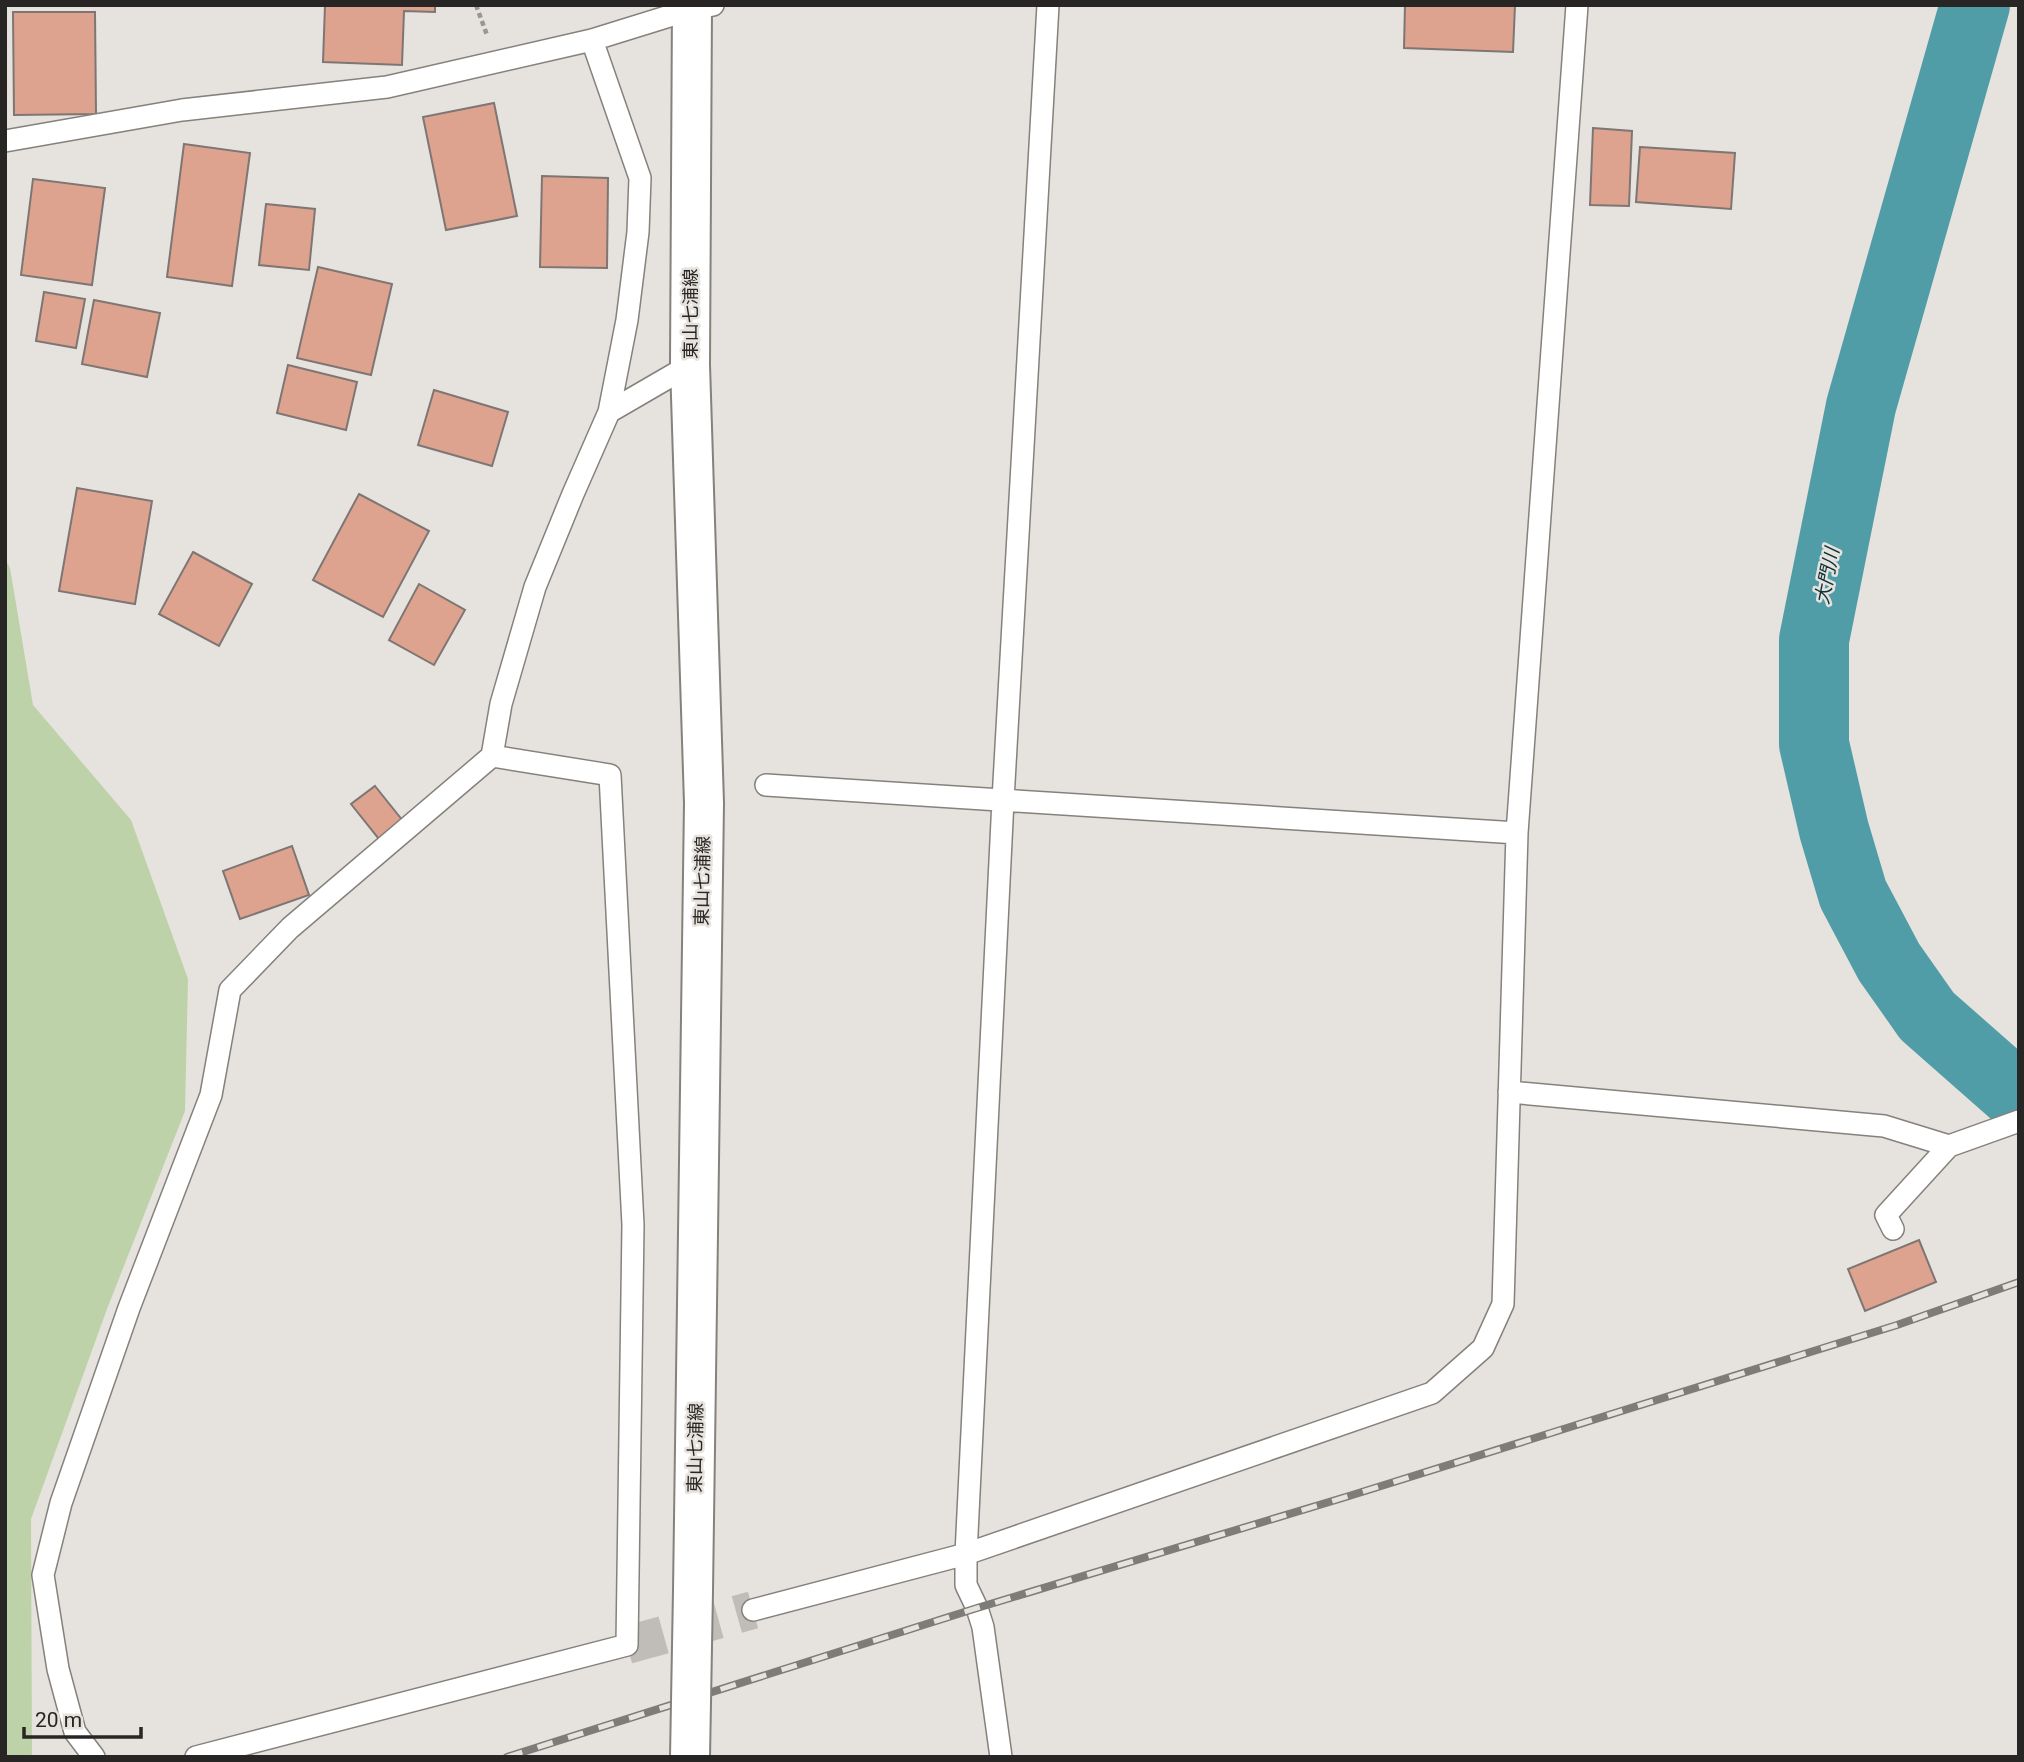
<svg xmlns="http://www.w3.org/2000/svg" width="2024" height="1762" font-family="Roboto,'Noto Sans JP',sans-serif">
	<style>
		.green { fill: #bed2a9 }
		.lines { fill: none; stroke-linecap: round; stroke-linejoin: round }
		.river { stroke: #519da7; stroke-width: 70 }
		.building { fill: #dea38e; stroke: #7d7674; stroke-width: 2 }
		.street-tunnel { stroke: #c0bcb8; stroke-width: 38; stroke-dasharray: 38 19; stroke-linecap: butt }
		.lane-casing { stroke: #85817c; stroke-width: 24 }
		.secondary-casing { stroke: #85817c; stroke-width: 42 }
		.path { stroke: #9a9693; stroke-width: 4.5; stroke-dasharray: 5 3.5; stroke-linecap: butt }
		.lane { stroke: #fff; stroke-width: 21 }
		.secondary { stroke: #fff; stroke-width: 38 }
		.rail-casing { stroke: #7e7b78; stroke-width: 8 }
		.rail { stroke: #e6e2dd; stroke-width: 5; stroke-dasharray: 16; stroke-linecap: butt }
		.secondary-bridge-casing { stroke: #85817c; stroke-width: 42; stroke-linecap: butt }
		.secondary-bridge { stroke: #fff; stroke-width: 38 }
		.labels { text-anchor: middle; dominant-baseline: central; stroke-width: 5; stroke-linejoin: round; paint-order: stroke }
		.street-label { font-size: 18px; fill: #282624; stroke: #e6e2dd }
		.water-label { font-size: 19px; font-style: italic; fill: #0b3236; stroke: #e6e2dd }
	</style>
	<rect width="100%" height="100%" fill="#e6e2dd"/>
	<path class="green" d="M 5,559 L 10,568 L 33,705 L 131,820 L 188,979 L 185,1111 L 107,1309 L 31,1519 L 32,1757 L 5,1757 Z"/>
	<g class="lines">
		<path class="river" d="M 1975,5 L 1861,406 L 1814,640 L 1814,744 L 1834,830 L 1853,894 L 1889,962 L 1927,1016 L 2019,1097"/>
	</g>
	<path class="building" d="M 325,5 L 435,5 L 435,12 L 404,11 L 402,65 L 323,62 Z
		M 1405,5 L 1515,5 L 1513,52 L 1404,48 Z
		M 13,12 L 95,12 L 96,114 L 14,115 Z
		M 494,103 L 517,216 L 446,230 L 423,117 Z
		M 1593,128 L 1632,131 L 1629,206 L 1590,205 Z
		M 184,144 L 250,153 L 232,286 L 167,277 Z
		M 1640,147 L 1735,153 L 1731,209 L 1636,202 Z
		M 542,176 L 608,178 L 607,268 L 540,267 Z
		M 33,179 L 105,188 L 92,285 L 21,275 Z
		M 266,204 L 315,209 L 309,270 L 259,265 Z
		M 318,267 L 392,284 L 371,375 L 297,358 Z
		M 44,292 L 85,299 L 76,348 L 36,341 Z
		M 94,300 L 160,313 L 147,377 L 82,364 Z
		M 288,365 L 357,382 L 346,430 L 277,413 Z
		M 434,390 L 508,412 L 492,466 L 418,445 Z
		M 77,488 L 152,501 L 135,604 L 59,591 Z
		M 359,494 L 429,531 L 383,617 L 313,580 Z
		M 193,552 L 252,584 L 219,646 L 159,614 Z
		M 419,584 L 465,610 L 434,665 L 389,640 Z
		M 375,786 L 403,821 L 379,839 L 351,804 Z
		M 292,846 L 309,895 L 240,919 L 223,871 Z
		M 1919,1240 L 1936,1282 L 1865,1311 L 1848,1269 Z"/>
	<g class="lines">
		<path class="street-tunnel" d="M 627,1645 L 753,1610"/>
		<g class="lane-casing">
			<path id="lane" d="M 5,141 L 182,110 L 387,87 L 592,40 L 692,9 L 713,5
				M 609,412 L 690,365
				M 766,785 L 1517,833
				M 1509,1092 L 1884,1126 L 1949,1146
				M 1893,1229 L 1886,1215 L 1949,1146 L 2019,1121
				M 753,1610 L 966,1554 L 1432,1393 L 1483,1348 L 1503,1304 L 1517,833 L 1577,5
				M 94,1757 L 75,1732 L 58,1669 L 43,1575 L 61,1503 L 129,1308 L 211,1095 L 230,990 L 290,928 L 492,756 L 501,704 L 535,587 L 573,494 L 609,412 L 627,320 L 638,232 L 640,178 L 592,40
				M 196,1757 L 627,1645 L 633,1225 L 610,775 L 492,756
				M 1001,1757 L 983,1627 L 977,1608 L 966,1585 L 966,1554 L 1003,800 L 1048,5"/>
		</g>
		<g class="secondary-casing">
			<path id="secondary" d="M 692,5 L 690,365 L 704,803 L 693,1591"/>
		</g>
		<path class="path" d="M 476,5 L 487,35"/>
		<use href="#lane" class="lane"/>
		<use href="#secondary" class="secondary"/>
		<g class="rail-casing">
			<path id="rail" d="M 507,1757 L 977,1608 L 1349,1496 L 1897,1325 L 2019,1282"/>
		</g>
		<use href="#rail" class="rail"/>
		<g class="secondary-bridge-casing">
			<path id="secondary-bridge" d="M 690,1757 L 693,1591"/>
		</g>
		<use href="#secondary-bridge" class="secondary-bridge"/>
	</g>
	<g class="labels">
		<g class="street-label">
			<text transform="translate(690 314) rotate(-90)">東山七浦線</text>
			<text transform="translate(702 881) rotate(-89)">東山七浦線</text>
			<text transform="translate(695 1448) rotate(-89)">東山七浦線</text>
		</g>
		<g class="water-label">
			<text transform="translate(1827 576) rotate(-79)">大門川</text>
		</g>
	</g>
	<rect width="2024" height="1762" fill="none" stroke="#282624" stroke-width="14"/>
	<path d="M24 1727v10h117v-10" fill="none" stroke="#282624" stroke-width="3.5"/>
	<text x="35" y="1727" font-size="21" fill="#282624" stroke="#e6e2dd" stroke-width="5" paint-order="stroke">20 m</text>
</svg>
